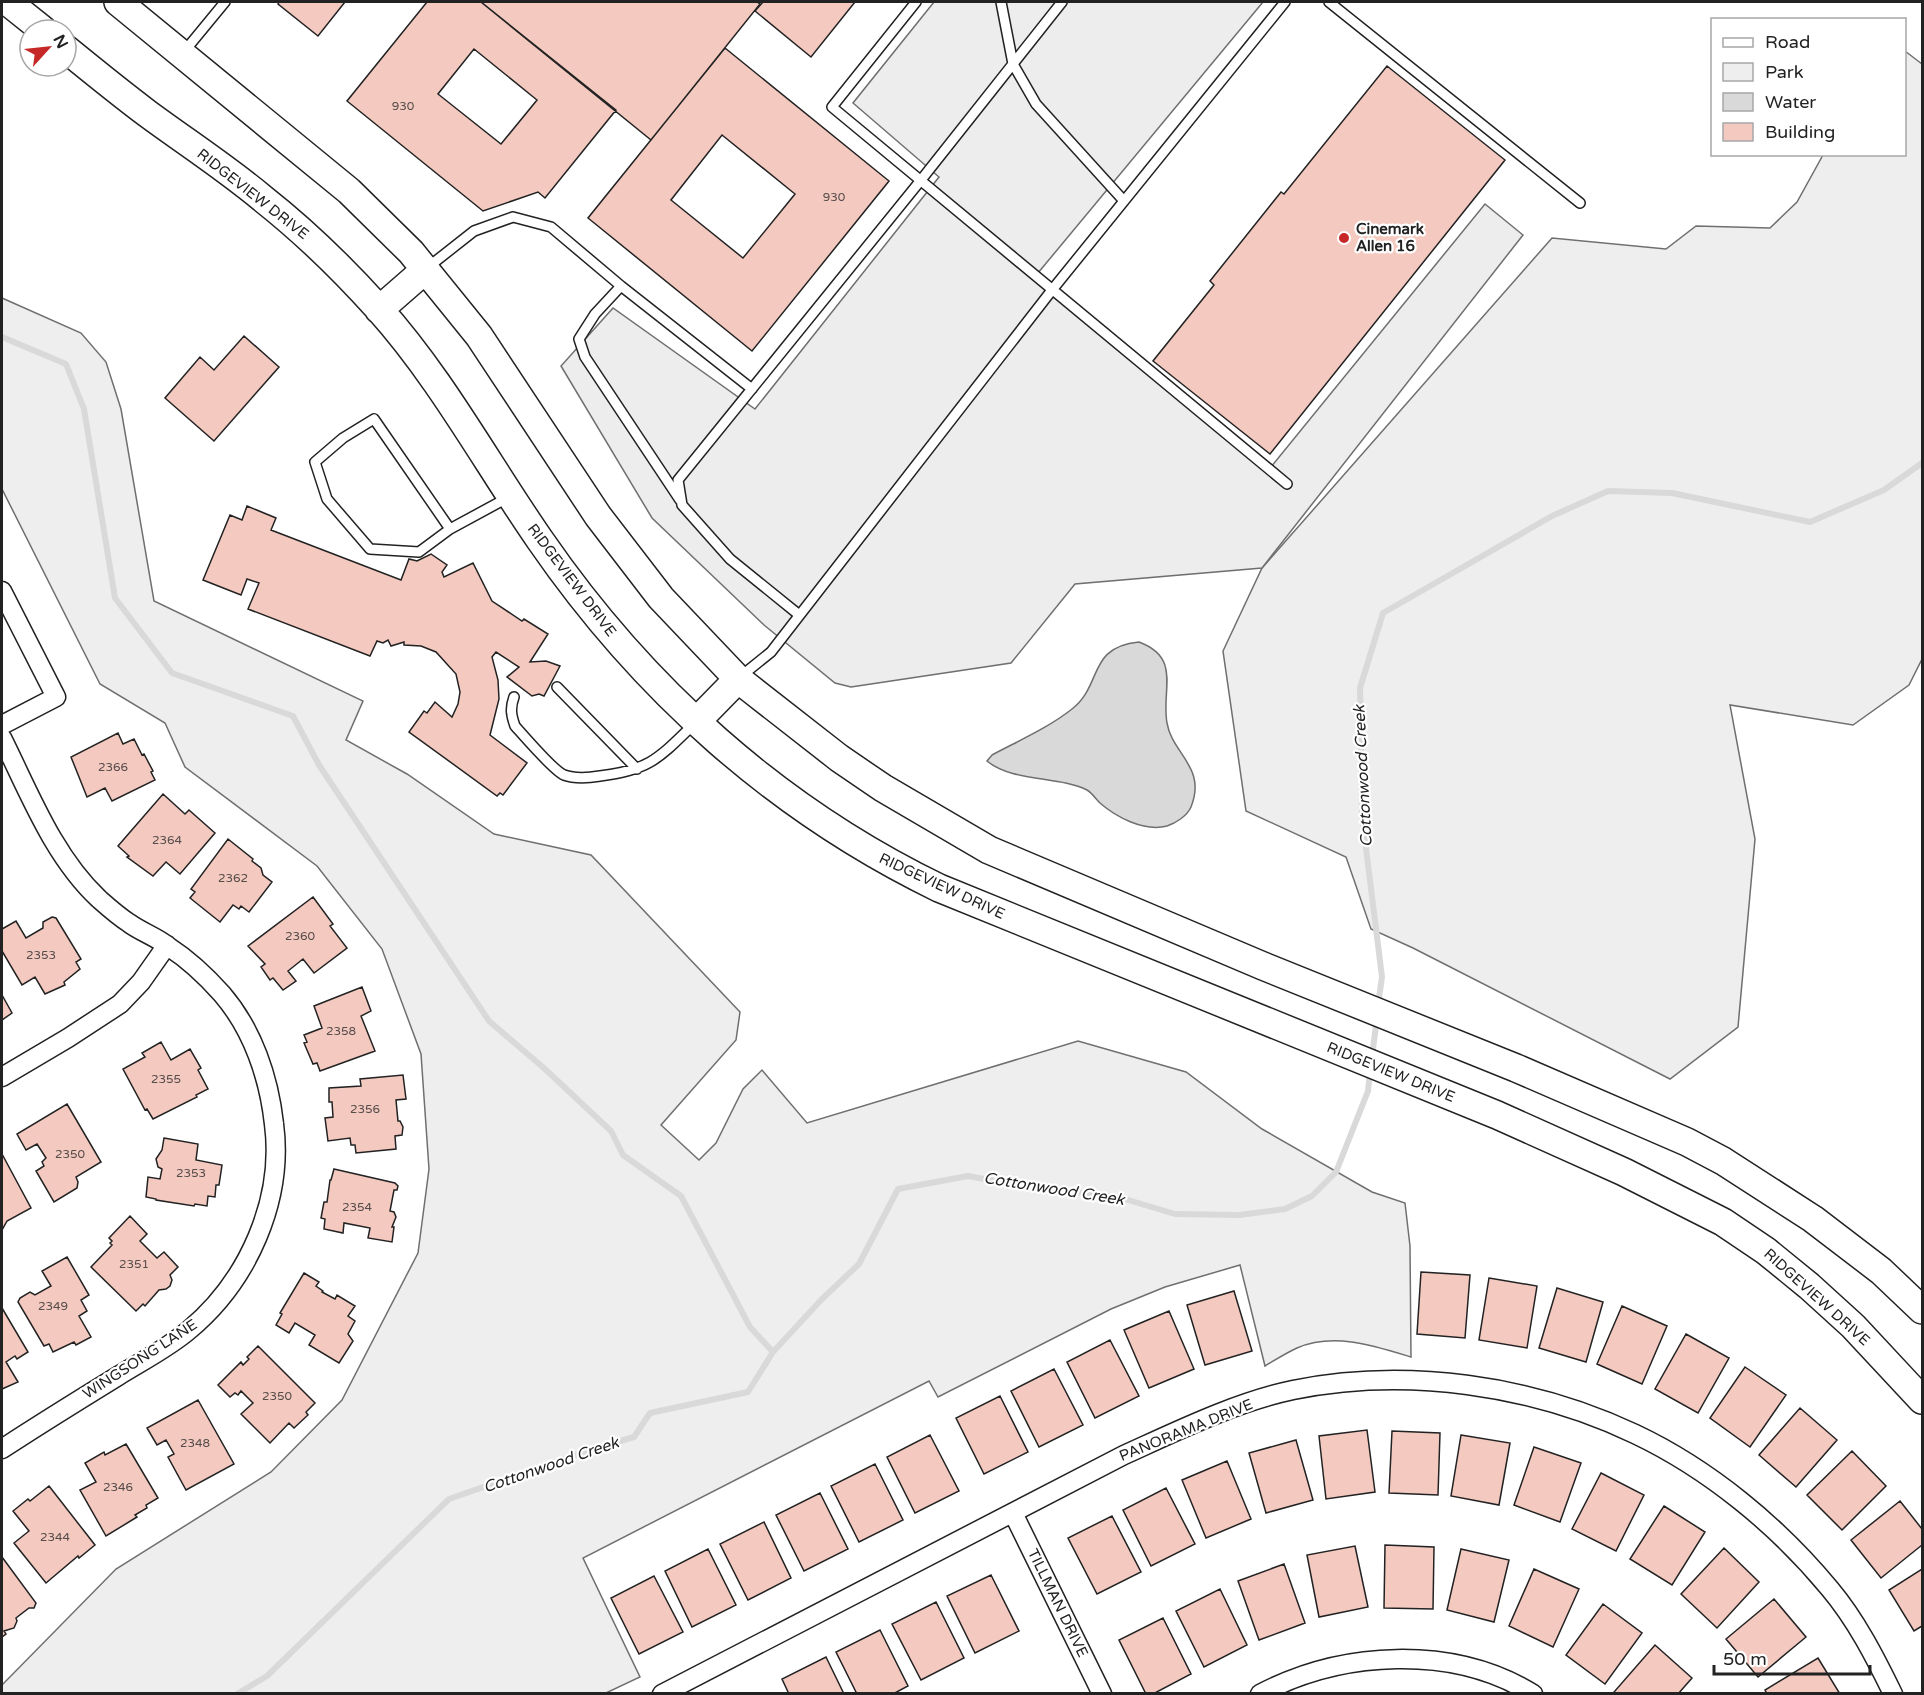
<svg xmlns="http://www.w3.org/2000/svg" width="1924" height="1695" font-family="'Varela Round',sans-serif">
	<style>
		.green { fill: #eee; stroke: #6f6f6f; stroke-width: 1.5 }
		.parking { fill: #ededed; stroke: #6f6f6f; stroke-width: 1.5 }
		.water { fill: #d9d9d9; stroke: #6f6f6f; stroke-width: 1.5 }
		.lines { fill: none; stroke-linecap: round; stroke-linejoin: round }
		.stream { stroke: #d9d9d9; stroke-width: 6 }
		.building { fill: #f3c9c0; stroke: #222; stroke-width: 1.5; fill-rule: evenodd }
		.lane-casing { stroke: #222; stroke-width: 12 }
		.street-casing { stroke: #222; stroke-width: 21 }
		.secondary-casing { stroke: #222; stroke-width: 30 }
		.lane { stroke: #fff; stroke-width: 9 }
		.street { stroke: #fff; stroke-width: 18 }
		.secondary { stroke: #fff; stroke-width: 27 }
		.poi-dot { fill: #c62828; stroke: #fff; stroke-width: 2 }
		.labels { text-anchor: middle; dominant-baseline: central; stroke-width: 4.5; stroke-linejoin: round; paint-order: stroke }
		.number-label { font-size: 12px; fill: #564c4a }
		.street-label { font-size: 15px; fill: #222; stroke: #fff }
		.poi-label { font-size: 15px; font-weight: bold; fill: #222; stroke: #fff; text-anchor: start }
		.water-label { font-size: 16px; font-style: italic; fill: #222; stroke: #fff }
	</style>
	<rect width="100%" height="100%" fill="#fff"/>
	<path class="green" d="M 1905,51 L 1922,64 L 1922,659 L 1909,685 L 1853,725 L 1730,705 L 1755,839 L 1738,1027 L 1670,1079 L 1413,948 L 1371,929 L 1346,857 L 1246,811 L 1223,651 L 1262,568 L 1552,238 L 1666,249 L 1696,226 L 1770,228 L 1797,202 L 1823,155 L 1904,154 Z
		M 2,298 L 81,333 L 106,362 L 121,409 L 154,601 L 363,701 L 346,740 L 407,774 L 494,834 L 591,855 L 740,1012 L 736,1040 L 661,1125 L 699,1160 L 716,1143 L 743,1089 L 762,1070 L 807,1123 L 1078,1041 L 1186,1072 L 1262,1129 L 1372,1192 L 1405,1203 L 1410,1246 L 1411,1357 C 1375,1346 1334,1332 1297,1348 C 1286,1353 1275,1360 1265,1366 L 1240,1265 L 1165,1287 L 1111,1309 L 938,1397 L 929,1381 L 583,1558 L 640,1677 L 606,1693 L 2,1693 L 2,1685 L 116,1569 L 271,1472 L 342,1400 L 418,1253 L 429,1169 L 421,1054 L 382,949 L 317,866 L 185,767 L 165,723 L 100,684 L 2,489 Z"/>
	<path class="parking" d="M 934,2 L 1263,2 L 1033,279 L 1271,467 L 1485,204 L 1523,235 L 1262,568 L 1075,584 L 1011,663 L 851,687 L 835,683 L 764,625 L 652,518 L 561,366 L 613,308 L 755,409 L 939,177 L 853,103 Z"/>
	<path class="water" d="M 1139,642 C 1182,658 1161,690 1167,723 C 1172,754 1207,767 1191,807 C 1187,816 1176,823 1167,826 C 1144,832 1116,817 1100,803 C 1096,799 1092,793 1087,790 C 1059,776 1012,782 987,761 L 992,755 C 1018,741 1048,728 1072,709 C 1103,685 1087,647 1139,642 Z"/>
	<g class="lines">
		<path class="stream" d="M 2,337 L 66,364 L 84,409 L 115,598 L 172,673 L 293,716 L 319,765 L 489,1021 L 545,1069 L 611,1131 L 623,1155 L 681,1196 L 750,1327 L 773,1352
			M 1378,1005 L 1382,977 L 1362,816 L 1360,688 L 1383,613 L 1552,516 L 1608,491 L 1672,493 L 1810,522 L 1884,490 L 1922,463
			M 1372,1056 L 1377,1018
			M 237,1694 L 267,1676 L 449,1499 L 587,1451 L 634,1437 L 650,1413 L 748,1392 L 773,1352 L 821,1300 L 859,1264 L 898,1189 L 968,1176 L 1018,1185 L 1118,1197 L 1175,1214 L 1239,1215 L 1285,1209 L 1312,1196 L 1336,1172 L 1368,1091 L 1370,1072"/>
	</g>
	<path class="building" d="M 279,2 L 345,2 L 318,36 L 278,4 Z
		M 427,2 L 481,2 L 616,110 L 545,198 L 538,192 L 483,211 L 347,101 ZM 474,49 L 537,100 L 501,144 L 438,94 Z
		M 481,2 L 757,2 L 760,4 L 651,140 Z
		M 763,2 L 855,2 L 811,57 L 755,11 Z
		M 725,48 L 889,181 L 752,351 L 588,218 ZM 722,135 L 795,194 L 743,258 L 671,200 Z
		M 1387,66 L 1505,160 L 1270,454 L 1153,361 L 1214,285 L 1210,281 L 1281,192 L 1284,194 Z
		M 244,336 L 279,367 L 214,441 L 165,398 L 200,357 L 214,370 Z
		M 247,506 L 276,518 L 271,530 L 401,580 L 409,559 L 417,561 L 431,554 L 447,565 L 442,572 L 444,577 L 473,563 L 492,601 L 522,621 L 524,619 L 548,634 L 530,662 L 546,661 L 560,666 L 544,696 L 539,694 L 532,696 L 507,677 L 519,667 L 496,652 L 492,657 L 498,680 L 499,699 L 490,735 L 527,763 L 503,795 L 500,793 L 497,796 L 409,732 L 424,711 L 427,713 L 435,702 L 452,717 L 458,704 L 460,692 L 456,674 L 436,652 L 421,646 L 404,645 L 404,642 L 391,646 L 388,640 L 383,643 L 377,641 L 370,656 L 248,609 L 259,583 L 247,579 L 241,595 L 203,580 L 230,515 L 242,520 Z
		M 118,733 L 123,744 L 134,739 L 142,755 L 144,754 L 153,771 L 151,772 L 155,780 L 112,801 L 105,788 L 87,797 L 71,757 Z
		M 163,794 L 185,814 L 189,810 L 215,833 L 180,874 L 166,862 L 153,876 L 127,857 L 129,856 L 118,846 Z
		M 228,839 L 253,859 L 252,861 L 261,868 L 263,875 L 272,882 L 249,912 L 241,906 L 239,909 L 233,905 L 220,922 L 190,898 L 195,892 L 191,889 Z
		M 313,897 L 333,924 L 330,926 L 347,948 L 314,973 L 303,959 L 288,971 L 296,981 L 283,990 L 273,978 L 270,980 L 261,967 L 265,964 L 248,946 Z
		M 52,917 L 56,918 L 81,959 L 76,962 L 80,969 L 64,982 L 65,985 L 45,994 L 35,977 L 22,985 L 2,951 L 2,929 L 16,921 L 26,938 L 43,928 L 43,922 Z
		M 362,987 L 371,1011 L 361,1016 L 375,1051 L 320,1071 L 317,1063 L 313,1064 L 304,1043 L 307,1042 L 304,1035 L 322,1028 L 314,1006 Z
		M 2,995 L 12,1013 L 2,1020 Z
		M 161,1042 L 171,1060 L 190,1049 L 201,1068 L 198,1070 L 208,1089 L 196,1095 L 197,1097 L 153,1119 L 147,1109 L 145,1110 L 123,1069 L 145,1057 L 142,1053 Z
		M 403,1075 L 406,1099 L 396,1100 L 398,1121 L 400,1121 L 403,1127 L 402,1135 L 395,1136 L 396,1149 L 356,1153 L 355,1145 L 351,1145 L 350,1138 L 328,1141 L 325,1118 L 333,1117 L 332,1102 L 329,1102 L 329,1088 L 361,1086 L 360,1079 Z
		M 67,1104 L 101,1162 L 76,1177 L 78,1182 L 77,1188 L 54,1202 L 36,1171 L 44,1166 L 42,1162 L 46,1158 L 37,1144 L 26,1150 L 17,1134 Z
		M 164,1138 L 198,1144 L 196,1160 L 222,1165 L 219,1185 L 216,1185 L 215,1197 L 208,1196 L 207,1206 L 195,1204 L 194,1206 L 156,1200 L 156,1199 L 146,1197 L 148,1177 L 160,1179 L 162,1169 L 158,1167 L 156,1159 L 162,1150 Z
		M 2,1154 L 31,1208 L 7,1221 L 2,1230 Z
		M 334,1169 L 395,1183 L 398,1186 L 397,1190 L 394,1190 L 390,1211 L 394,1212 L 396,1217 L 392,1227 L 394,1227 L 392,1242 L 368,1238 L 370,1228 L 344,1223 L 343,1233 L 324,1229 L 325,1219 L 321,1218 L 324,1202 L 327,1202 L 330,1180 L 331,1180 Z
		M 130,1216 L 147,1234 L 140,1241 L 157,1258 L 164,1252 L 178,1267 L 170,1275 L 172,1280 L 170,1286 L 166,1289 L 159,1290 L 145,1306 L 143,1304 L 136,1311 L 91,1267 L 112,1245 L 110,1243 L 112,1241 L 109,1238 Z
		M 67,1257 L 89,1295 L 81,1300 L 87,1311 L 79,1316 L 91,1337 L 76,1345 L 74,1342 L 53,1352 L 49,1344 L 44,1346 L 18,1302 L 20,1298 L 30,1292 L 35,1295 L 51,1286 L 42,1271 Z
		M 1421,1272 L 1470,1275 L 1465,1338 L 1417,1334 Z
		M 304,1273 L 319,1282 L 316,1286 L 323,1291 L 322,1292 L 335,1299 L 337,1295 L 355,1306 L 348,1316 L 355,1321 L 348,1334 L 353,1341 L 339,1363 L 309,1345 L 315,1335 L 295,1323 L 289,1333 L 276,1325 L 282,1314 L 280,1313 Z
		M 1489,1278 L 1537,1286 L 1527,1348 L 1479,1340 Z
		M 1557,1288 L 1603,1302 L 1586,1362 L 1539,1348 Z
		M 1234,1291 L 1252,1351 L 1205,1365 L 1187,1305 Z
		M 1622,1306 L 1667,1326 L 1642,1384 L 1597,1364 Z
		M 2,1308 L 28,1352 L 17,1359 L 15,1356 L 6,1362 L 18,1382 L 2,1389 Z
		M 1169,1311 L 1194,1369 L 1149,1388 L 1124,1330 Z
		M 1686,1334 L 1729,1358 L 1698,1413 L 1655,1389 Z
		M 1110,1340 L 1139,1396 L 1095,1418 L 1067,1362 Z
		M 258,1346 L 315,1403 L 306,1412 L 308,1415 L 294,1428 L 289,1423 L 270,1443 L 241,1414 L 253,1403 L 241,1391 L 238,1395 L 235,1393 L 230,1397 L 218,1385 L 241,1362 L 243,1365 L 249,1359 L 247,1357 Z
		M 1745,1367 L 1786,1395 L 1750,1447 L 1710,1418 Z
		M 1054,1369 L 1083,1425 L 1039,1447 L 1011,1391 Z
		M 1000,1396 L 1028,1452 L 984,1474 L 956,1418 Z
		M 198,1400 L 234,1464 L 186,1490 L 168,1457 L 174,1454 L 166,1440 L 157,1445 L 147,1428 Z
		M 1800,1408 L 1837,1440 L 1796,1487 L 1759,1455 Z
		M 1367,1430 L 1375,1492 L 1326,1499 L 1319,1436 Z
		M 1392,1431 L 1440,1433 L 1438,1495 L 1389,1493 Z
		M 930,1435 L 959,1491 L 915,1513 L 887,1457 Z
		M 1461,1435 L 1510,1443 L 1499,1505 L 1451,1496 Z
		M 1296,1440 L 1313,1500 L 1266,1513 L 1249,1453 Z
		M 126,1444 L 158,1498 L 146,1505 L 147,1508 L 135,1515 L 137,1517 L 106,1536 L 80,1490 L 96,1482 L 85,1463 L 104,1452 L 105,1455 Z
		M 1534,1447 L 1581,1463 L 1560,1522 L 1514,1505 Z
		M 1852,1451 L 1886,1486 L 1842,1530 L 1807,1495 Z
		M 1227,1461 L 1251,1519 L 1206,1538 L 1182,1480 Z
		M 875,1464 L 903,1520 L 859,1542 L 831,1486 Z
		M 1601,1473 L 1644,1495 L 1616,1551 L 1572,1529 Z
		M 49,1486 L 95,1545 L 79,1558 L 78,1556 L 46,1583 L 14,1543 L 29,1531 L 13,1511 L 28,1499 L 30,1501 Z
		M 1166,1488 L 1195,1544 L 1151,1566 L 1123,1510 Z
		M 820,1493 L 848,1549 L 804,1571 L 776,1515 Z
		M 1900,1501 L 1922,1529 L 1922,1545 L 1881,1578 L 1851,1540 Z
		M 1664,1506 L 1705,1532 L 1672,1585 L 1630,1559 Z
		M 1112,1516 L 1141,1572 L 1097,1594 L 1068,1538 Z
		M 764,1522 L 791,1578 L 748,1600 L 720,1544 Z
		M 1385,1545 L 1434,1547 L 1433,1609 L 1384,1608 Z
		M 1355,1546 L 1368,1607 L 1319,1617 L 1307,1555 Z
		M 1724,1548 L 1759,1582 L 1717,1628 L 1681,1594 Z
		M 708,1549 L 736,1605 L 692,1627 L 665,1571 Z
		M 1461,1549 L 1509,1560 L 1494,1622 L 1447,1610 Z
		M 2,1557 L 36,1603 L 34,1608 L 29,1608 L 16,1618 L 17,1621 L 14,1628 L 4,1631 L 6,1634 L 2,1637 Z
		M 1284,1564 L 1305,1623 L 1259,1640 L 1238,1581 Z
		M 1534,1569 L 1579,1589 L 1553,1647 L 1509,1626 Z
		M 1922,1569 L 1922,1626 L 1914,1631 L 1889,1590 Z
		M 991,1575 L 1019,1631 L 975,1653 L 947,1596 Z
		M 654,1576 L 683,1632 L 639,1654 L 611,1598 Z
		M 1220,1589 L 1247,1645 L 1204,1667 L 1176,1611 Z
		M 1774,1599 L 1806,1637 L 1758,1677 L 1726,1639 Z
		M 936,1602 L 964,1658 L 921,1680 L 892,1624 Z
		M 1603,1604 L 1642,1633 L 1605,1684 L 1566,1655 Z
		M 1163,1618 L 1191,1674 L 1153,1694 L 1146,1694 L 1119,1640 Z
		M 880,1630 L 908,1686 L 893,1694 L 857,1694 L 836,1652 Z
		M 1655,1645 L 1692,1678 L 1678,1694 L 1615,1694 L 1614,1692 Z
		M 826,1657 L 844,1694 L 789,1694 L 782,1679 Z
		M 1818,1658 L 1840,1694 L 1767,1694 L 1765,1690 Z"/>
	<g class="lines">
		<g class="lane-casing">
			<path id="lane" d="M 916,2 L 832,107 L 1287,484
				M 1001,2 L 1013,64 L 1036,104 L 1124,201
				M 1329,2 L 1580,203
				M 183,53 L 225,2
				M 427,268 L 474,231 L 513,217 L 551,227 L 621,286
				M 680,500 L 585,357 L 579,339 L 595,314 L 621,286 L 752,389
				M 450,529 L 374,419 L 343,438 L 315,462 L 327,499 L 370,549 L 419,552 L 450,529 L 509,497
				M 798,614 L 730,559 L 682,505 L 678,480 L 921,180 L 1062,2
				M 740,677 L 771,652 L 1052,290 L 1285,2
				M 557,687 L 637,769
				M 514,697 C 510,708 511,715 515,726 C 524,736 554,771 564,775 C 575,779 588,778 600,776 C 650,770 659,758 694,724"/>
		</g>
		<g class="street-casing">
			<path id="street" d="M 2,591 L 56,697 L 2,725
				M 2,738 C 29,792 53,856 99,899 C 108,907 118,916 129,923 C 141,932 157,937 169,947 C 189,960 206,976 222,994 C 253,1030 269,1078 274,1124 C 284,1200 248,1281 189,1330 C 168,1348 142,1361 118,1376 C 79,1400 40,1424 2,1449
				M 2,1077 L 68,1038 L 120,1004 L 141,982 L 167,945
				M 1013,1513 L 1102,1694
				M 662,1694 L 1124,1455 C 1177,1431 1236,1402 1293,1390 C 1406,1367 1532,1385 1635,1434 C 1709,1469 1778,1526 1830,1589 C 1856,1620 1875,1657 1893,1694
				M 1260,1694 C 1341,1651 1452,1644 1533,1694"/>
		</g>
		<g class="secondary-casing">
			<path id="secondary" d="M 8,2 L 43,30
				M 118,2 L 349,191 L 411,252 L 479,336 L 598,516 L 661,598 L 738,679 L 839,758 L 883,788 L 989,850 L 1263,966 L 1516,1068 L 1687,1142 L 1723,1161 L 1813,1219 L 1881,1271 L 1922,1310
				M 66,49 C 93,71 120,93 148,114 C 186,142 226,168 262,198 C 304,231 342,268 378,308 C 441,378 486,462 540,540 C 642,688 776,809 939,888 L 1497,1115 L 1624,1172 L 1723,1222 L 1766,1251 L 1809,1286 L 1853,1326 L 1922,1400
				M 379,310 L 426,269
				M 696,722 L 738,679"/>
		</g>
		<use href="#lane" class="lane"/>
		<use href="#street" class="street"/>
		<use href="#secondary" class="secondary"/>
	</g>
	<circle class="poi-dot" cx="1344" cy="238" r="6"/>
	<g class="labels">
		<g class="number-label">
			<text x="403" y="106">930</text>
			<text x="834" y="197">930</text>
			<text x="113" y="767">2366</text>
			<text x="167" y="840">2364</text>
			<text x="233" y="878">2362</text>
			<text x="300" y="936">2360</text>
			<text x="41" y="955">2353</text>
			<text x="341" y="1031">2358</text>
			<text x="166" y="1079">2355</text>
			<text x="365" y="1109">2356</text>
			<text x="70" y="1154">2350</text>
			<text x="191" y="1173">2353</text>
			<text x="357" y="1207">2354</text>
			<text x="134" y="1264">2351</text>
			<text x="53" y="1306">2349</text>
			<text x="277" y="1396">2350</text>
			<text x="195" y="1443">2348</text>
			<text x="118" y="1487">2346</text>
			<text x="55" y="1537">2344</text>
		</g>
		<g class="street-label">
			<text transform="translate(253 194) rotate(38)">RIDGEVIEW DRIVE</text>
			<text transform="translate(572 580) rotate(53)">RIDGEVIEW DRIVE</text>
			<text transform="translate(942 886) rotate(25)">RIDGEVIEW DRIVE</text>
			<text transform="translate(1391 1072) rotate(22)">RIDGEVIEW DRIVE</text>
			<text transform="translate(1817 1297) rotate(42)">RIDGEVIEW DRIVE</text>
			<text transform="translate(140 1359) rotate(-33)">WINGSONG LANE</text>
			<text transform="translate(1186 1430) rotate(-22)">PANORAMA DRIVE</text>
			<text transform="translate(1058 1603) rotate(64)">TILLMAN DRIVE</text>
		</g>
		<g class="poi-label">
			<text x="1356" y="229">Cinemark<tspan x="1356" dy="17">Allen 16</tspan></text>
		</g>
		<g class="water-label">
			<text transform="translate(1363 776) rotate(-93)">Cottonwood Creek</text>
			<text transform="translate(1054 1189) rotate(9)">Cottonwood Creek</text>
			<text transform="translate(551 1465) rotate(-19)">Cottonwood Creek</text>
		</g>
	</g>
	<rect width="1924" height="1695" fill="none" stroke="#222222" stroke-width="6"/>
	<rect x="1711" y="18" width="195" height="138" fill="#ffffff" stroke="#a7a7a7" stroke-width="1.5"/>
	<rect x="1723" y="38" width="30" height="9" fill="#ffffff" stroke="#a7a7a7" stroke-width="1.5"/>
	<text x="1765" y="48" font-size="18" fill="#222222">Road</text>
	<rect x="1723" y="63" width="30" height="18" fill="#eeeeee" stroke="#a7a7a7" stroke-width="1.5"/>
	<text x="1765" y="78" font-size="18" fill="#222222">Park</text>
	<rect x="1723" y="93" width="30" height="18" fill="#d9d9d9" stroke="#a7a7a7" stroke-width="1.5"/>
	<text x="1765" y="108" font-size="18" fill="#222222">Water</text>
	<rect x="1723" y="123" width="30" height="18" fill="#f3c9c0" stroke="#a7a7a7" stroke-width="1.5"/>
	<text x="1765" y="138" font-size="18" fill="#222222">Building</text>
	<g transform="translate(48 48) rotate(63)"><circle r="28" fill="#ffffff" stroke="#a7a7a7" stroke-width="1.5"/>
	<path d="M0-4.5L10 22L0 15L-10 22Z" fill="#c62828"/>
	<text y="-9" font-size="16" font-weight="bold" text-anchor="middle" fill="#222222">N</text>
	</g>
	<path d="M1714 1665v9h156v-9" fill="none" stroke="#222222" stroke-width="3"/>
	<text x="1723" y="1665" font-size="18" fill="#222222" stroke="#ffffff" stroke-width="4.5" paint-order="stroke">50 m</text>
</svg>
